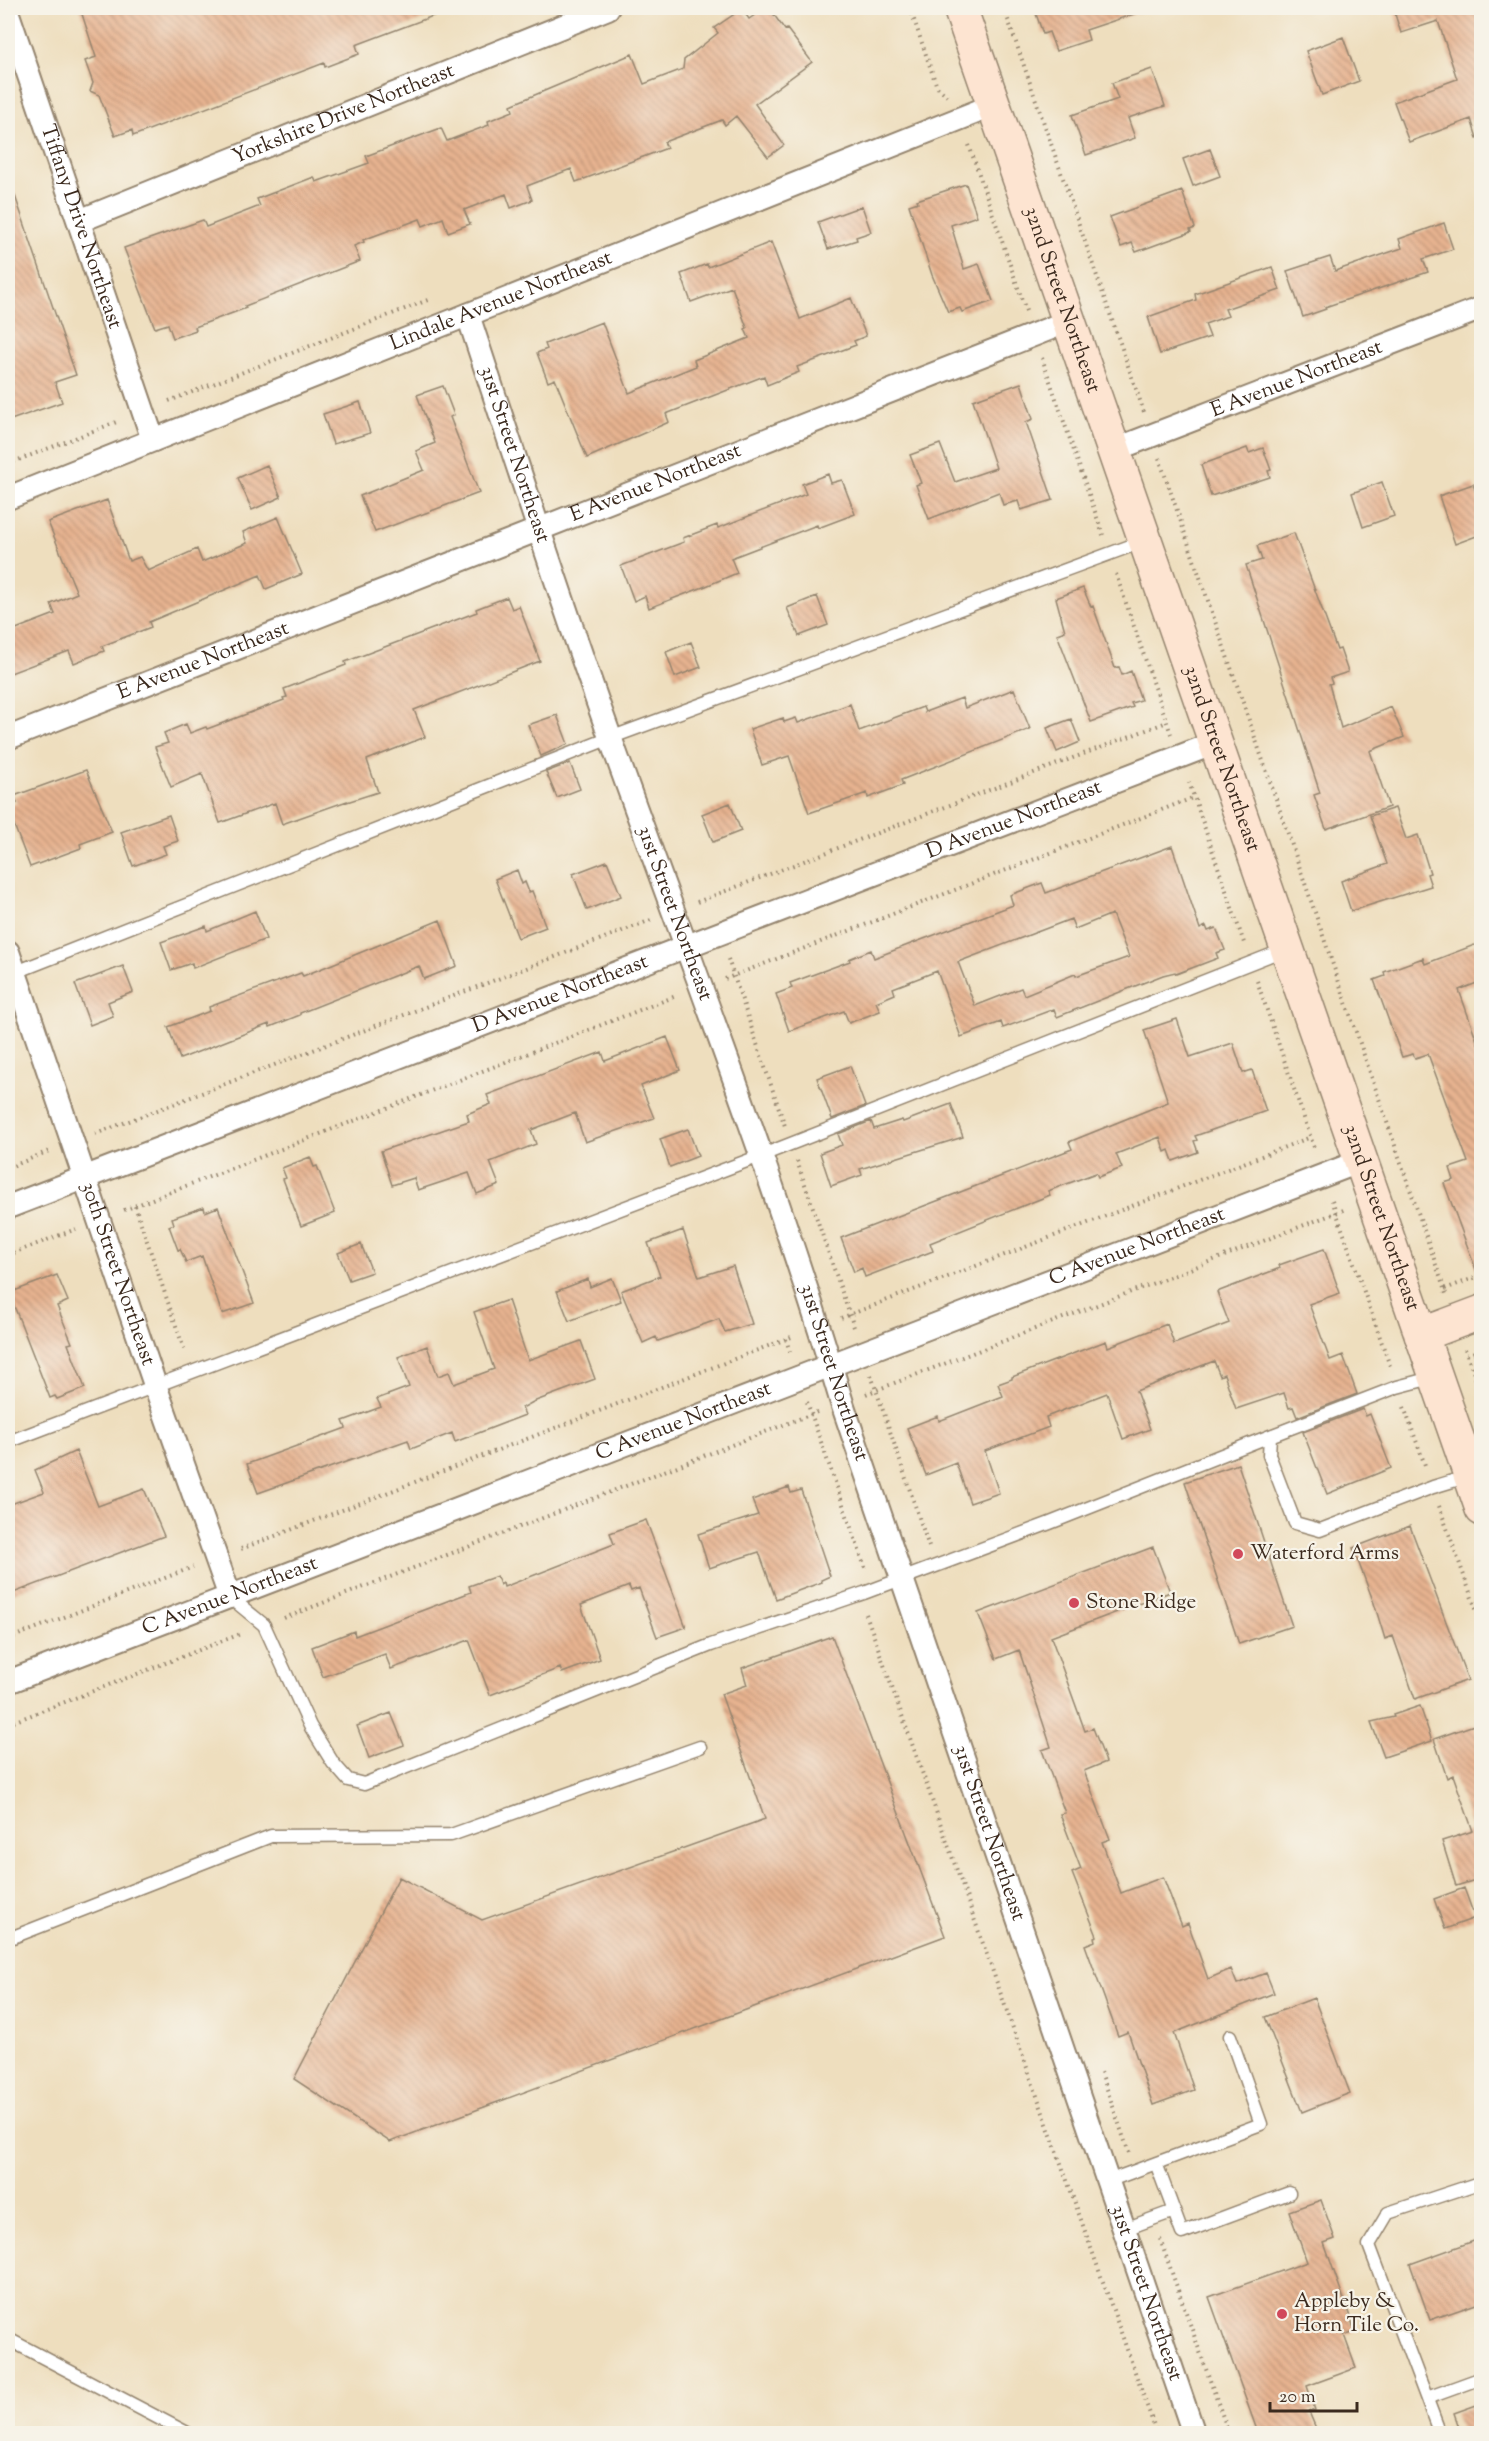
<svg xmlns="http://www.w3.org/2000/svg" width="1489" height="2441" font-family="'Sorts Mill Goudy',serif">
	<style>
		.building { fill: url(#building-back-hatch); fill-rule: evenodd }
		.lines { fill: none; stroke-linecap: round; stroke-linejoin: round }
		.lane-casing { stroke: #94846e; stroke-width: 15 }
		.street-casing { stroke: #94846e; stroke-width: 26 }
		.secondary-casing { stroke: #94846e; stroke-width: 36 }
		.path { stroke: #94846e; stroke-width: 4; stroke-dasharray: 1.5 4.5; stroke-linecap: butt }
		.lane { stroke: #fff; stroke-width: 12 }
		.street { stroke: #fff; stroke-width: 22 }
		.secondary { stroke: #fde4d1; stroke-width: 33 }
		.poi-dot { fill: #d1495b; stroke: #f7f3e8; stroke-width: 2 }
		.labels { text-anchor: middle; dominant-baseline: central; stroke-width: 4.5; stroke-linejoin: round; paint-order: stroke }
		.street-label { font-size: 21px; fill: #3b2a1e; stroke: #f7f3e8 }
		.poi-label { font-size: 21px; fill: #3b2a1e; stroke: #f7f3e8; text-anchor: start }
	</style>
	<defs>
		<pattern id="building-back-hatch" width="6" height="6" patternUnits="userSpaceOnUse" patternTransform="scale(1.5)"><rect width="6" height="6" fill="#e7b390"/><path d="M-1 5l2 2M0 0l6 6M5-1l2 2" fill="none" stroke="#bc9275"/></pattern>
	</defs>
	<rect width="100%" height="100%" fill="#f7f3e8"/>
	<filter id="ink" filterUnits="userSpaceOnUse"><feTurbulence type="fractalNoise" baseFrequency=".0167" numOctaves="2"/><feDisplacementMap in="SourceGraphic" scale="12" xChannelSelector="R" yChannelSelector="G"/><feConvolveMatrix kernelMatrix="1 2 1 2 8 2 1 2 1" color-interpolation-filters="sRGB"/></filter>
	<filter id="wash" filterUnits="userSpaceOnUse"><feTurbulence type="fractalNoise" baseFrequency=".008" numOctaves="4" result="noise"/><feDisplacementMap in="SourceGraphic" scale="24" xChannelSelector="R" yChannelSelector="G"/><feGaussianBlur stdDeviation="1.35" result="paint"/><feColorMatrix in="noise" values="0 0 0 0 0 0 0 0 0 0 0 0 0 0 0 0 0 1.4 0 .05"/><feComposite in="paint" operator="in"/></filter>
	<g filter="url(#wash)">
		<rect width="100%" height="100%" fill="#eedebe"/>
		<g id="blocks">
			<path class="building" d="M 80,8 L 449,8 L 449,10 L 356,45 L 359,54 L 325,67 L 324,63 L 133,136 L 132,130 L 115,136 L 99,95 L 90,91 L 93,83 L 85,61 L 96,57 Z
				M 765,8 L 769,8 L 785,30 L 787,29 L 812,62 L 755,104 L 784,145 L 768,157 L 736,116 L 725,125 L 722,120 L 664,142 L 667,148 L 576,182 L 571,169 L 527,186 L 532,200 L 511,208 L 506,194 L 464,210 L 470,224 L 448,232 L 443,218 L 423,226 L 420,219 L 363,240 L 364,242 L 354,246 L 360,261 L 245,306 L 246,308 L 195,327 L 196,330 L 173,338 L 168,324 L 155,328 L 124,248 L 203,220 L 206,227 L 260,206 L 257,199 L 314,177 L 316,182 L 369,163 L 366,156 L 441,128 L 447,141 L 489,125 L 488,121 L 513,111 L 511,105 L 632,54 L 644,84 L 683,69 L 684,60 L 718,33 L 714,28 L 742,9 L 749,19 Z
				M 1034,8 L 1139,8 L 1140,12 L 1086,30 L 1089,40 L 1056,51 L 1049,32 L 1043,34 Z
				M 1393,8 L 1482,8 L 1482,138 L 1477,138 L 1471,119 L 1409,142 L 1394,102 L 1457,79 L 1438,21 L 1401,33 Z
				M 1343,37 L 1359,81 L 1322,95 L 1306,51 Z
				M 1152,69 L 1165,106 L 1128,118 L 1135,138 L 1086,155 L 1072,115 L 1118,99 L 1112,83 Z
				M 1210,149 L 1220,176 L 1193,186 L 1183,159 Z
				M 966,184 L 977,216 L 951,225 L 964,269 L 979,264 L 993,301 L 962,312 L 960,308 L 948,312 L 932,275 L 909,205 L 918,202 L 917,200 Z
				M 12,187 L 76,375 L 55,382 L 62,402 L 8,421 L 8,188 Z
				M 1182,191 L 1195,228 L 1190,230 L 1191,232 L 1136,252 L 1132,243 L 1121,247 L 1110,217 Z
				M 862,206 L 871,232 L 856,237 L 857,240 L 828,249 L 818,222 Z
				M 1444,223 L 1453,249 L 1423,259 L 1428,272 L 1325,307 L 1326,309 L 1303,317 L 1287,271 L 1330,257 L 1335,271 L 1402,248 L 1399,239 Z
				M 771,242 L 800,319 L 851,298 L 866,336 L 854,341 L 856,345 L 797,367 L 799,372 L 767,385 L 764,376 L 666,414 L 669,422 L 587,458 L 555,379 L 548,382 L 537,353 L 547,349 L 545,344 L 602,322 L 629,393 L 696,366 L 694,360 L 749,338 L 745,329 L 747,328 L 732,287 L 691,302 L 681,274 L 707,264 L 708,267 Z
				M 1272,267 L 1280,290 L 1225,309 L 1228,316 L 1205,324 L 1210,337 L 1160,354 L 1148,317 L 1196,300 L 1195,294 Z
				M 1021,383 L 1033,419 L 1026,422 L 1053,500 L 1021,510 L 1018,501 L 1003,505 L 999,492 L 929,519 L 916,485 L 921,483 L 910,455 L 940,444 L 955,482 L 996,468 L 973,400 Z
				M 443,386 L 454,415 L 450,417 L 479,493 L 375,532 L 360,496 L 424,470 L 416,451 L 435,443 L 417,395 Z
				M 360,402 L 370,433 L 333,444 L 323,414 Z
				M 1247,448 L 1249,453 L 1263,448 L 1271,470 L 1268,471 L 1270,477 L 1211,496 L 1201,465 Z
				M 267,465 L 281,497 L 252,510 L 238,478 Z
				M 828,474 L 831,483 L 842,480 L 855,514 L 818,528 L 817,525 L 731,558 L 737,573 L 706,586 L 649,608 L 645,596 L 634,601 L 621,566 L 684,542 L 683,538 L 717,525 L 718,528 L 806,494 L 802,484 Z
				M 1382,482 L 1394,516 L 1363,527 L 1352,493 Z
				M 1473,484 L 1482,509 L 1482,534 L 1455,544 L 1439,496 Z
				M 107,500 L 129,561 L 140,557 L 148,571 L 197,549 L 202,562 L 247,543 L 243,532 L 278,517 L 302,574 L 266,589 L 260,575 L 149,622 L 151,627 L 102,646 L 104,651 L 74,663 L 69,651 L 8,674 L 8,632 L 55,614 L 51,604 L 77,593 L 48,522 Z
				M 1294,533 L 1337,650 L 1340,649 L 1348,672 L 1330,678 L 1332,683 L 1329,684 L 1341,728 L 1391,707 L 1404,737 L 1370,751 L 1389,807 L 1326,829 L 1314,795 L 1320,793 L 1246,565 L 1262,560 L 1257,546 Z
				M 1083,588 L 1091,607 L 1093,606 L 1115,668 L 1119,667 L 1122,675 L 1131,671 L 1141,700 L 1131,703 L 1133,707 L 1091,722 L 1057,634 L 1065,631 L 1056,598 Z
				M 817,596 L 828,625 L 799,636 L 787,608 Z
				M 507,597 L 512,609 L 519,606 L 540,661 L 414,710 L 425,737 L 367,760 L 378,792 L 347,802 L 347,801 L 282,824 L 275,803 L 220,823 L 202,774 L 171,787 L 155,747 L 168,743 L 164,733 L 186,724 L 190,733 L 206,727 L 207,729 L 284,700 L 283,698 L 287,697 L 284,689 L 346,665 L 345,662 L 477,612 L 476,609 Z
				M 691,642 L 701,667 L 675,677 L 666,652 Z
				M 1014,689 L 1030,729 L 901,780 L 903,785 L 868,798 L 867,793 L 809,813 L 789,756 L 762,765 L 750,729 L 783,718 L 784,722 L 796,718 L 798,723 L 850,704 L 859,731 L 923,707 L 925,712 L 962,698 L 965,708 Z
				M 557,715 L 568,744 L 541,756 L 528,725 Z
				M 1071,719 L 1080,742 L 1057,752 L 1047,728 Z
				M 570,763 L 580,789 L 557,798 L 546,772 Z
				M 86,770 L 112,832 L 80,844 L 81,848 L 30,867 L 8,809 L 8,807 L 17,803 L 14,796 Z
				M 730,803 L 741,831 L 713,842 L 702,814 Z
				M 1395,808 L 1406,839 L 1418,835 L 1430,873 L 1427,874 L 1431,886 L 1351,911 L 1341,881 L 1387,864 L 1370,816 Z
				M 169,815 L 178,841 L 163,846 L 166,854 L 133,866 L 121,832 Z
				M 1172,846 L 1200,929 L 1206,926 L 1208,931 L 1216,928 L 1225,950 L 1216,953 L 1218,958 L 1176,974 L 1175,972 L 1163,975 L 1057,1017 L 1054,1009 L 1003,1028 L 1001,1022 L 961,1037 L 937,971 L 893,988 L 895,994 L 876,1002 L 880,1011 L 849,1023 L 844,1011 L 789,1031 L 776,994 L 792,988 L 790,983 L 850,961 L 849,959 L 871,950 L 874,958 L 1013,905 L 1010,895 L 1042,883 L 1046,893 ZM 1112,914 L 1129,957 L 1076,976 L 1075,974 L 1024,995 L 1021,988 L 975,1006 L 958,962 L 1071,919 L 1075,929 Z
				M 607,861 L 621,896 L 587,910 L 573,874 Z
				M 517,870 L 522,884 L 525,882 L 529,892 L 532,891 L 546,927 L 518,938 L 495,879 Z
				M 255,911 L 266,939 L 193,968 L 192,963 L 171,970 L 161,942 L 206,926 L 207,931 Z
				M 440,920 L 457,966 L 424,979 L 419,966 L 300,1013 L 300,1015 L 270,1027 L 269,1024 L 180,1059 L 168,1027 L 210,1011 L 209,1007 L 301,973 L 303,976 Z
				M 1482,942 L 1482,981 L 1459,990 L 1482,1055 L 1482,1274 L 1478,1275 L 1444,1183 L 1454,1180 L 1450,1168 L 1468,1162 L 1428,1054 L 1415,1058 L 1413,1054 L 1402,1057 L 1374,980 L 1385,976 L 1384,972 L 1423,958 L 1425,964 Z
				M 123,966 L 133,992 L 108,1002 L 113,1016 L 90,1025 L 75,984 Z
				M 1177,1019 L 1190,1057 L 1233,1043 L 1243,1073 L 1252,1070 L 1266,1111 L 1195,1136 L 1197,1140 L 1194,1141 L 1198,1152 L 1173,1161 L 1169,1150 L 1165,1152 L 1160,1137 L 1116,1154 L 1122,1168 L 1098,1177 L 1096,1173 L 1048,1191 L 1050,1195 L 930,1243 L 933,1251 L 865,1277 L 862,1268 L 854,1272 L 841,1238 L 1072,1149 L 1069,1142 L 1168,1102 L 1144,1030 Z
				M 667,1037 L 680,1070 L 641,1086 L 654,1118 L 585,1142 L 575,1113 L 531,1130 L 536,1144 L 490,1162 L 499,1185 L 477,1194 L 469,1173 L 418,1190 L 414,1178 L 392,1185 L 381,1151 L 469,1121 L 467,1114 L 491,1104 L 487,1095 L 602,1052 L 605,1061 Z
				M 850,1066 L 865,1106 L 832,1119 L 817,1078 Z
				M 951,1104 L 963,1137 L 860,1169 L 862,1175 L 831,1186 L 820,1153 L 842,1145 L 838,1134 L 871,1121 L 874,1129 L 902,1120 L 903,1122 Z
				M 688,1129 L 698,1156 L 670,1167 L 660,1139 Z
				M 310,1157 L 314,1167 L 317,1166 L 335,1213 L 301,1226 L 283,1179 L 286,1178 L 282,1168 Z
				M 204,1207 L 205,1212 L 218,1207 L 254,1303 L 222,1314 L 202,1256 L 186,1262 L 180,1249 L 178,1250 L 169,1226 L 174,1224 L 172,1218 Z
				M 683,1230 L 699,1277 L 733,1266 L 752,1324 L 725,1332 L 719,1319 L 658,1341 L 656,1337 L 643,1343 L 621,1291 L 660,1276 L 648,1243 Z
				M 361,1244 L 372,1272 L 349,1280 L 338,1253 Z
				M 1324,1249 L 1340,1293 L 1309,1304 L 1330,1360 L 1343,1355 L 1357,1394 L 1297,1417 L 1293,1407 L 1289,1408 L 1284,1393 L 1236,1409 L 1224,1374 L 1220,1376 L 1214,1361 L 1136,1391 L 1150,1429 L 1123,1439 L 1107,1393 L 1046,1417 L 1049,1427 L 985,1451 L 999,1493 L 970,1503 L 956,1463 L 926,1475 L 907,1428 L 938,1416 L 939,1421 L 1003,1396 L 998,1384 L 1012,1379 L 1012,1377 L 1106,1341 L 1108,1347 L 1167,1324 L 1174,1344 L 1229,1323 L 1217,1292 L 1280,1268 L 1279,1265 Z
				M 57,1275 L 68,1301 L 57,1306 L 72,1343 L 68,1344 L 85,1388 L 57,1399 L 55,1396 L 50,1398 L 9,1293 Z
				M 612,1278 L 621,1301 L 569,1321 L 557,1291 L 588,1279 L 590,1287 Z
				M 508,1300 L 528,1360 L 581,1341 L 595,1379 L 533,1402 L 522,1408 L 525,1415 L 455,1442 L 452,1433 L 411,1449 L 408,1440 L 258,1493 L 247,1464 L 346,1428 L 343,1421 L 381,1407 L 377,1399 L 409,1387 L 398,1357 L 427,1346 L 438,1376 L 449,1372 L 454,1384 L 494,1369 L 474,1312 Z
				M 1363,1409 L 1366,1416 L 1370,1414 L 1391,1468 L 1327,1494 L 1303,1432 Z
				M 76,1451 L 98,1506 L 144,1489 L 164,1536 L 8,1595 L 8,1505 L 44,1492 L 35,1470 Z
				M 1238,1464 L 1292,1626 L 1239,1644 L 1185,1482 Z
				M 789,1487 L 791,1493 L 801,1490 L 830,1576 L 821,1580 L 822,1582 L 776,1599 L 759,1552 L 709,1568 L 698,1534 L 758,1515 L 752,1500 Z
				M 646,1520 L 686,1627 L 657,1637 L 639,1588 L 631,1591 L 629,1586 L 581,1605 L 600,1659 L 562,1673 L 560,1668 L 490,1695 L 469,1640 L 391,1669 L 385,1654 L 323,1677 L 312,1647 L 354,1631 L 355,1636 L 471,1592 L 469,1586 L 497,1576 L 500,1585 L 503,1583 L 504,1587 L 614,1544 L 610,1533 Z
				M 1410,1526 L 1468,1680 L 1415,1699 L 1393,1636 L 1385,1639 L 1374,1603 L 1353,1548 Z
				M 1153,1547 L 1170,1592 L 1051,1637 L 1085,1731 L 1093,1728 L 1106,1762 L 1084,1771 L 1110,1839 L 1102,1842 L 1121,1893 L 1163,1877 L 1182,1926 L 1188,1923 L 1208,1979 L 1231,1969 L 1237,1984 L 1266,1973 L 1274,1993 L 1174,2033 L 1194,2090 L 1153,2105 L 1128,2032 L 1118,2036 L 1085,1945 L 1095,1941 L 1094,1937 L 1097,1936 L 1072,1873 L 1081,1869 L 1060,1814 L 1065,1813 L 1042,1750 L 1051,1747 L 1019,1650 L 996,1659 L 978,1613 Z
				M 832,1636 L 945,1936 L 390,2142 L 294,2079 L 399,1877 L 482,1920 L 765,1819 L 721,1694 L 747,1685 L 742,1668 Z
				M 1420,1706 L 1432,1741 L 1384,1757 L 1371,1722 L 1394,1717 L 1393,1715 Z
				M 391,1713 L 404,1745 L 369,1758 L 357,1726 Z
				M 1474,1725 L 1482,1747 L 1482,1878 L 1456,1886 L 1442,1841 L 1473,1831 L 1453,1775 L 1447,1778 L 1434,1739 Z
				M 1464,1888 L 1475,1918 L 1445,1929 L 1434,1899 Z
				M 1314,1998 L 1350,2093 L 1302,2112 L 1265,2017 Z
				M 1321,2200 L 1335,2239 L 1324,2243 L 1355,2331 L 1344,2335 L 1356,2368 L 1307,2386 L 1315,2410 L 1309,2412 L 1318,2433 L 1258,2433 L 1209,2297 L 1307,2262 L 1289,2211 Z
				M 1482,2238 L 1482,2302 L 1430,2320 L 1410,2264 Z
				M 1482,2403 L 1482,2433 L 1461,2433 L 1454,2413 Z"/>
		</g>
	</g>
	<g filter="url(#ink)">
		<use href="#blocks" fill-opacity="0" stroke="#94846e" stroke-width="1.5"/>
		<g class="lines">
			<g class="lane-casing">
				<path id="lane" d="M 11,974 L 610,738 L 1144,541
					M 1435,1377 L 1397,1387 L 1270,1436 L 1269,1455 L 1295,1523 L 1320,1530 L 1433,1487 L 1469,1476
					M 8,1442 L 760,1156 L 1286,949
					M 230,1597 L 264,1625 L 310,1726 L 333,1763 L 348,1780 L 364,1784 L 711,1645 L 864,1593 L 1050,1523 L 1270,1436
					M 8,1939 L 271,1836 L 451,1835 L 700,1747
					M 1156,2163 L 1182,2233 L 1289,2193
					M 1108,2181 L 1261,2124 L 1230,2036
					M 1125,2229 L 1174,2211
					M 8,2339 L 189,2434
					M 1427,2398 L 1482,2378
					M 1440,2434 L 1369,2245 L 1388,2213 L 1482,2182"/>
			</g>
			<g class="street-casing">
				<g id="street">
					<path id="s1" d="M 8,14 L 153,440"/>
					<path id="s2" d="M 79,221 L 608,8"/>
					<path id="s3" d="M 468,315 C 514,455 560,597 610,737 C 689,958 775,1178 842,1403 L 1194,2434"/>
					<path id="s4" d="M 1114,450 L 1482,308"/>
					<path id="s5" d="M 8,498 L 994,105"/>
					<path id="s6" d="M 8,738 L 1069,321"/>
					<path id="s7" d="M 8,952 L 155,1385 L 230,1597"/>
					<path id="s8" d="M 8,1207 L 1215,743"/>
					<path id="s9" d="M 8,1682 L 1361,1161"/>
				</g>
			</g>
			<g class="secondary-casing">
				<g id="secondary">
					<path id="s10" d="M 960,8 L 1482,1509"/>
					<path d="M 1421,1335 L 1482,1312"/>
				</g>
			</g>
			<path class="path" d="M 910,8 L 937,87 L 947,96
				M 1004,8 L 1144,412
				M 969,145 L 1026,311
				M 1042,358 L 1103,535
				M 169,401 L 428,300
				M 1159,458 L 1446,1294
				M 8,464 L 119,421
				M 1116,574 L 1171,734
				M 1189,782 L 1244,943
				M 697,902 L 1167,722
				M 728,959 L 785,1126
				M 725,979 L 1195,797
				M 1257,981 L 1315,1150
				M 95,1134 L 651,920
				M 797,1161 L 855,1330
				M 8,1168 L 49,1151
				M 1332,1200 L 1391,1369
				M 135,1206 L 185,1352
				M 124,1210 L 676,996
				M 8,1255 L 76,1229
				M 1445,1289 L 1482,1275
				M 841,1318 L 1311,1137
				M 786,1339 L 790,1352
				M 1465,1349 L 1482,1396
				M 1467,1355 L 1482,1349
				M 871,1375 L 929,1547
				M 866,1394 L 1346,1209
				M 807,1402 L 866,1570
				M 1404,1407 L 1426,1468
				M 1439,1506 L 1482,1626
				M 241,1549 L 794,1336
				M 866,1614 L 1157,2434
				M 284,1618 L 817,1412
				M 8,1639 L 193,1567
				M 8,1724 L 243,1633
				M 1101,2072 L 1129,2153
				M 1160,2239 L 1229,2434"/>
			<use href="#lane" class="lane"/>
			<use href="#street" class="street"/>
			<use href="#secondary" class="secondary"/>
		</g>
	</g>
	<g class="poi-dot">
		<circle cx="1238" cy="1554" r="6"/>
		<circle cx="1074" cy="1603" r="6"/>
		<circle cx="1282" cy="2314" r="6"/>
	</g>
	<g class="labels">
		<g class="street-label">
			<text stroke="none"><textPath href="#s2" startOffset="285">Yorkshire Drive Northeast</textPath></text>
			<text stroke="none"><textPath href="#s1" startOffset="225">Tiffany Drive Northeast</textPath></text>
			<text stroke="none"><textPath href="#s10" startOffset="309">32nd Street Northeast</textPath></text>
			<text stroke="none"><textPath href="#s5" startOffset="531">Lindale Avenue Northeast</textPath></text>
			<text stroke="none"><textPath href="#s4" startOffset="196">E Avenue Northeast</textPath></text>
			<text stroke="none"><textPath href="#s3" startOffset="147">31st Street Northeast</textPath></text>
			<text stroke="none"><textPath href="#s6" startOffset="696">E Avenue Northeast</textPath></text>
			<text stroke="none"><textPath href="#s6" startOffset="210">E Avenue Northeast</textPath></text>
			<text stroke="none"><textPath href="#s10" startOffset="795">32nd Street Northeast</textPath></text>
			<text stroke="none"><textPath href="#s8" startOffset="1078">D Avenue Northeast</textPath></text>
			<text stroke="none"><textPath href="#s3" startOffset="633">31st Street Northeast</textPath></text>
			<text stroke="none"><textPath href="#s8" startOffset="592">D Avenue Northeast</textPath></text>
			<text stroke="none"><textPath href="#s10" startOffset="1281">32nd Street Northeast</textPath></text>
			<text stroke="none"><textPath href="#s9" startOffset="1210">C Avenue Northeast</textPath></text>
			<text stroke="none"><textPath href="#s7" startOffset="340">30th Street Northeast</textPath></text>
			<text stroke="none"><textPath href="#s3" startOffset="1119">31st Street Northeast</textPath></text>
			<text stroke="none"><textPath href="#s9" startOffset="724">C Avenue Northeast</textPath></text>
			<text stroke="none"><textPath href="#s9" startOffset="238">C Avenue Northeast</textPath></text>
			<text stroke="none"><textPath href="#s3" startOffset="1605">31st Street Northeast</textPath></text>
			<text stroke="none"><textPath href="#s3" startOffset="2091">31st Street Northeast</textPath></text>
		</g>
		<g class="poi-label">
			<text x="1250" y="1554">Waterford Arms</text>
			<text x="1086" y="1603">Stone Ridge</text>
			<text x="1294" y="2302">Appleby &amp;<tspan x="1294" dy="24">Horn Tile Co.</tspan></text>
		</g>
	</g>
	<rect width="1489" height="2441" fill="none" stroke="#f7f3e8" stroke-width="30"/>
	<path d="M1270 2402v9h87v-9" fill="none" stroke="#3b2a1e" stroke-width="3"/>
	<text x="1279" y="2402" font-size="18" fill="#3b2a1e" stroke="#f7f3e8" stroke-width="4.5" paint-order="stroke">20 m</text>
</svg>
